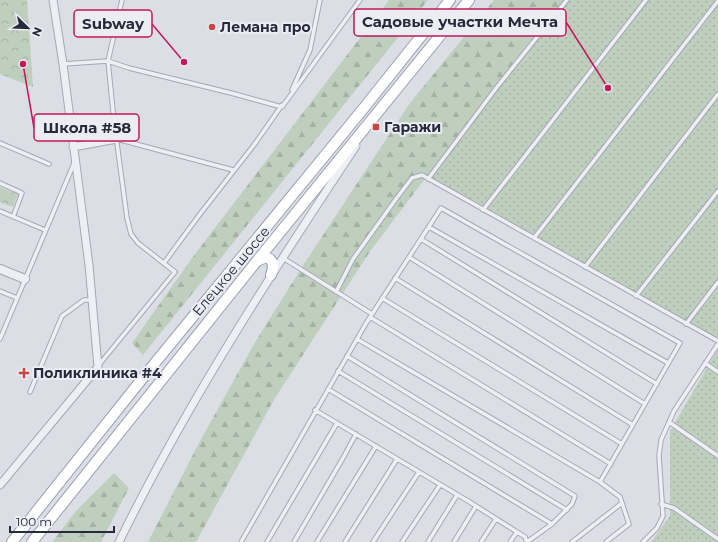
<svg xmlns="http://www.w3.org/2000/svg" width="718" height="542" font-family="Montserrat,sans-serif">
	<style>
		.forest { fill: url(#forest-firs) }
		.park { fill: url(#park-crowns) }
		.garden { fill: url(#garden-dots) }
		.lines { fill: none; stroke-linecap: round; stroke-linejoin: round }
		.service-casing { stroke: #a5a8b3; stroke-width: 5.5 }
		.minor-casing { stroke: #a5a8b3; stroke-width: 9 }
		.tertiary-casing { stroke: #a5a8b3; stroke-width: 10 }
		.primary-casing { stroke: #9ba0b1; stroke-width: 12 }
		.service { stroke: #eeeff4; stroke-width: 3.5 }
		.minor { stroke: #eeeff4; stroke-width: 7 }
		.tertiary { stroke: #eeeff4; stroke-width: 8 }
		.primary { stroke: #fff; stroke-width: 10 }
		.poi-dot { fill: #c94742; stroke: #ebedf3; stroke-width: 1.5 }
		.labels { text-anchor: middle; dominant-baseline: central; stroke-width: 4; stroke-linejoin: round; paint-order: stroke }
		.poi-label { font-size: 14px; font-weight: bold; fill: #262a3b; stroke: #ebedf3; text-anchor: start }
		.street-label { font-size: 14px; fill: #262a3b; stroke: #ebedf3 }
		.leader { fill: none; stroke: #c2185b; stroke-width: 1.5 }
		.callout-dot { fill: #c2185b; stroke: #ebedf3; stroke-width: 1.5 }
		.callout { fill: #ebedf3; stroke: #c2185b; stroke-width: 1.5 }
		.callout-label { font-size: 15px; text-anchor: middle; font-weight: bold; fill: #262a3b }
	</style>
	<defs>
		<pattern id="forest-firs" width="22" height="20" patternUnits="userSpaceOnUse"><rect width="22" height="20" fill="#becfbd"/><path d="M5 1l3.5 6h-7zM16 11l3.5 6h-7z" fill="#a3b2a3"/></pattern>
		<pattern id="park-crowns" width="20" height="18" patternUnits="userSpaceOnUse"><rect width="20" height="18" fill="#becfbd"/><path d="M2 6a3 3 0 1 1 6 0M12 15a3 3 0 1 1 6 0" fill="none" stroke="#a3b2a3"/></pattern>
		<pattern id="garden-dots" width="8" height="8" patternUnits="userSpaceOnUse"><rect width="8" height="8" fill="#becfbd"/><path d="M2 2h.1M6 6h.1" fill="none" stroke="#a3b2a3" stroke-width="1.8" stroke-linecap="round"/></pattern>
	</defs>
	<rect width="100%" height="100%" fill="#dcdee6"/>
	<path class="forest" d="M 389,0 L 428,0 L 143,355 L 132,343 L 192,258 Z
		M 494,0 L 569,0 L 427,176 L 371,250 L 275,398 L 196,542 L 148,542 L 200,441 L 254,344 L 304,264 L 410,103 Z
		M 114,473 L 129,488 L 101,542 L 52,542 L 76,511 Z"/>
	<path class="park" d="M 0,0 L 27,0 L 33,87 L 0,74 Z
		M 0,187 L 18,194 L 13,207 L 0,202 Z"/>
	<path class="garden" d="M 569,0 L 718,0 L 718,339 L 427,176 Z
		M 718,349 L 718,542 L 651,542 L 670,516 L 670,431 Z"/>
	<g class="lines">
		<g class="service-casing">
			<path id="service" d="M 63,64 L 108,61 L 129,68 L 231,93 L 282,107 L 360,0
				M 292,90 L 310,50 L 320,0
				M 117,139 L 233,170
				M 0,143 L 49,164
				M 428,179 L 497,87 L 567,0
				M 0,183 L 22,193 L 13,217
				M 483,210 L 646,0
				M 0,211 L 45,230
				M 429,227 L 668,363
				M 534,238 L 718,1
				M 421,239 L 657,384
				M 409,257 L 645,404
				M 283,258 L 372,314
				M 164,263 L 200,214 L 254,145 L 282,105
				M 585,267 L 718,94
				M 395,278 L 633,425
				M 0,291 L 17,298
				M 336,292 L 353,259 L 396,199 L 412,178 L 422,175 L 718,341
				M 636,296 L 718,191
				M 382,298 L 622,444
				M 370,317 L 611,464
				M 686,324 L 718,282
				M 0,339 L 75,161
				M 357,339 L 600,482
				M 347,356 L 575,496 L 572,504 L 552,524
				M 705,363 L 718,372
				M 98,366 L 175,272 L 138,243 L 131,234 L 127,218 L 114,121 L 108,61 L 122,0
				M 338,371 L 567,510
				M 328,389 L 552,524 L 527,542
				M 30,392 L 62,316 L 84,300 L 92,300
				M 315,410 L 468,501 L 525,537 L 527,542
				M 669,422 L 718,456
				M 661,504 L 674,508 L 718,539
				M 241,542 L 365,325 L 441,208 L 680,343 L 600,482 L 620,497 L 629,524 L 606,542
				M 267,542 L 337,423
				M 294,542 L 343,458 L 356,434
				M 317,542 L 376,446
				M 345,542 L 397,459
				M 373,542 L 419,472
				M 402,542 L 440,485
				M 428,542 L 457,495
				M 454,542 L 476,506
				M 481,542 L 496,519
				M 510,542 L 517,532
				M 572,542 L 622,503
				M 643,542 L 657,528 L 663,516 L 659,456 L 661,440 L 674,411 L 718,344"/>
		</g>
		<g class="minor-casing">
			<path id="minor" d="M 73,147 L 117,139
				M 0,485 L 98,367 L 89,265 L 63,64 L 53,0
				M 119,542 C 187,403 271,274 356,146"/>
		</g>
		<g class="tertiary-casing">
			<path id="tertiary" d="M 0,269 L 25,279"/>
		</g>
		<g class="primary-casing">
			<path id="primary" d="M 256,262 C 270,252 276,262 271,275
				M 12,542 L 150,369 L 363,109 L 450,0
				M 32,542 L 256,262 L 469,0"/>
		</g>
		<use href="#service" class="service"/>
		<use href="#minor" class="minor"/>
		<use href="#tertiary" class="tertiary"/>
		<use href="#primary" class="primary"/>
	</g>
	<g class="poi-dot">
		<circle cx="212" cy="27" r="4"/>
		<rect x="372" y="123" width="8" height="8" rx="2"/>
		<path d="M22 367h4v4h4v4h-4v4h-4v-4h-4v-4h4z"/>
	</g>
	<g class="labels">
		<g class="poi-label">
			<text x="220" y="27">Лемана про</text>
			<text x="384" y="127">Гаражи</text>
			<text x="33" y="373">Поликлиника #4</text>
		</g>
		<g class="street-label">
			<text transform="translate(231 271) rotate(-50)">Елецкое шоссе</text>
		</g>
	</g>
	<path class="leader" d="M608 88L566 22M184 62L152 24M23 64L34 128"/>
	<g class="callout-dot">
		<circle cx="608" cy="88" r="4"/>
		<circle cx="184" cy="62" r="4"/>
		<circle cx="23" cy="64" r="4"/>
	</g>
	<g class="callout">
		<rect x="354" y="9" width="212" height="27" rx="4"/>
		<rect x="74" y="10" width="78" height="27" rx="4"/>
		<rect x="34" y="114" width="105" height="27" rx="4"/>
	</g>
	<g class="callout-label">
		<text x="460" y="27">Садовые участки Мечта</text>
		<text x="113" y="29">Subway</text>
		<text x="87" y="133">Школа #58</text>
	</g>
	<g transform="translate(28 28) rotate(113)" stroke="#ebedf3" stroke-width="3" paint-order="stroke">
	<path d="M0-3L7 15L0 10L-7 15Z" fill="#262a3b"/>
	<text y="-6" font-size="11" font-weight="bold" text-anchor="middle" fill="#262a3b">N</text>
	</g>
	<path d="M10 526v6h104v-6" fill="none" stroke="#262a3b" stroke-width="2"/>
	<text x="16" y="526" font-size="12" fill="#262a3b" stroke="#ebedf3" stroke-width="3" paint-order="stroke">100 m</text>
</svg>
